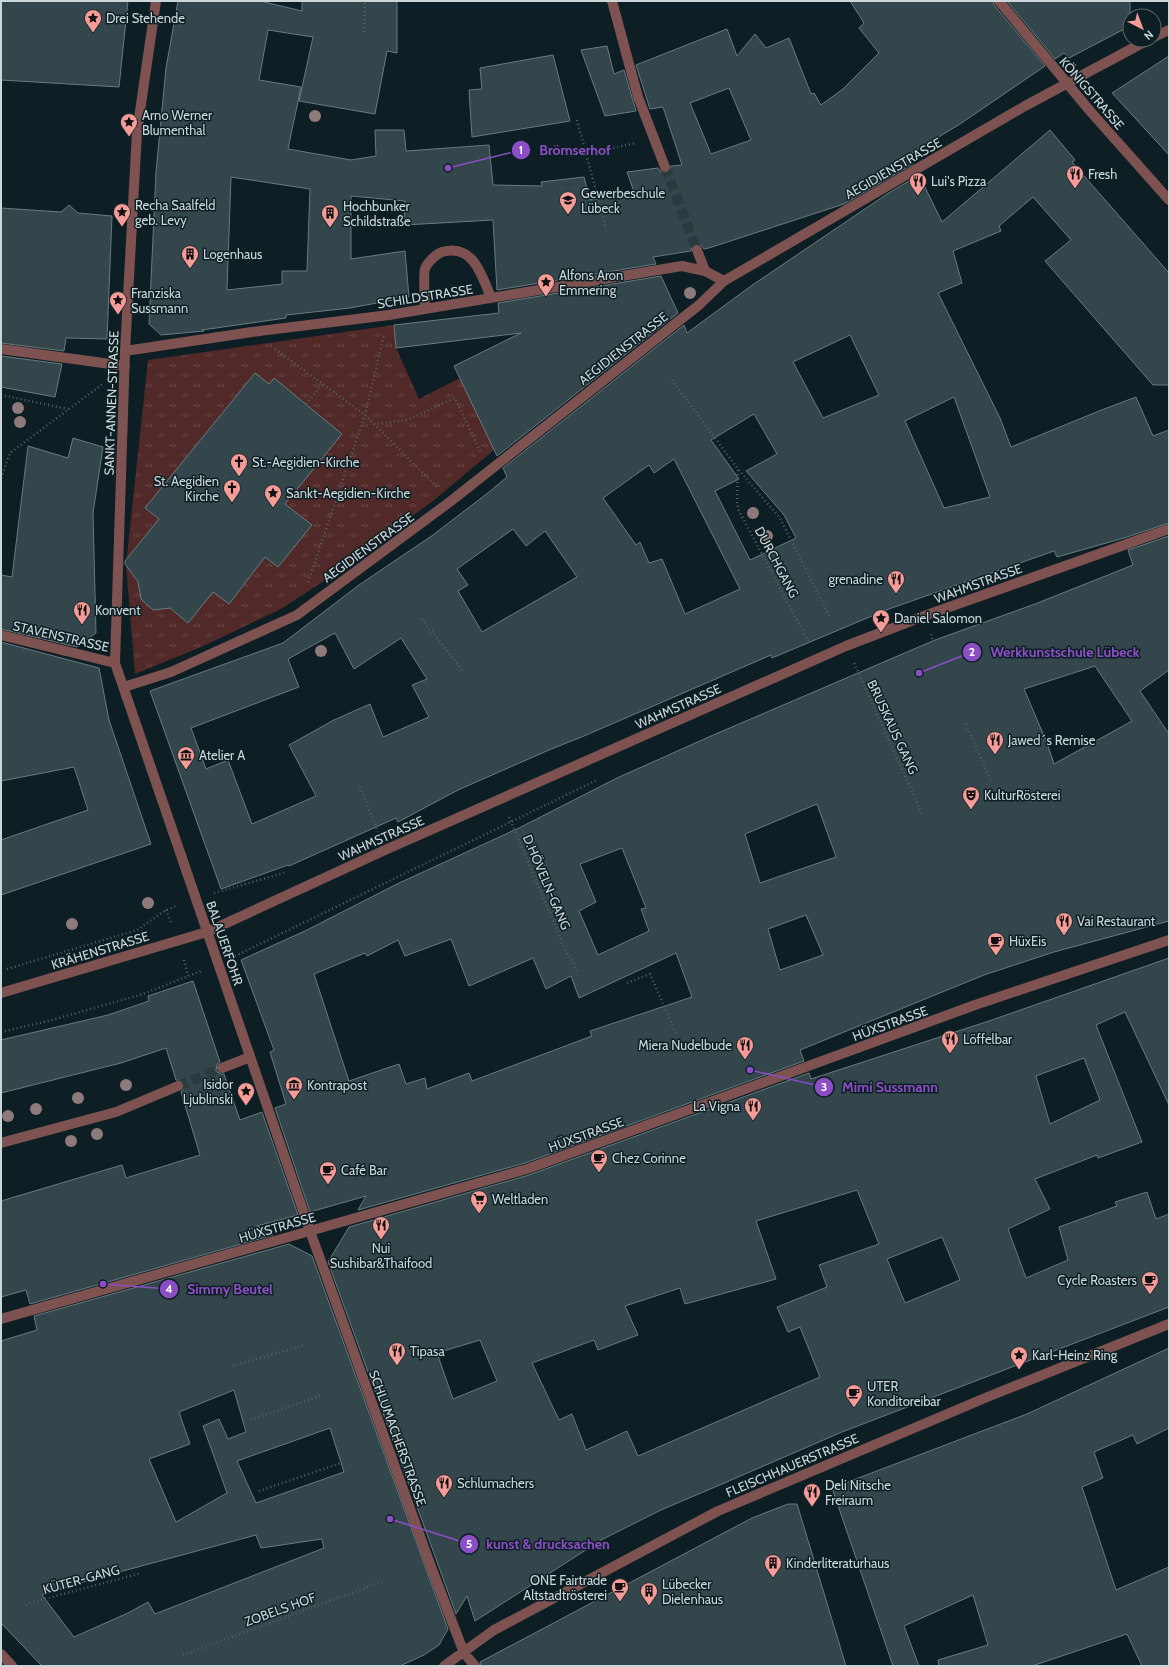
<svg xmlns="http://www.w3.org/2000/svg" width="1170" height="1667" font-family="Cabin,sans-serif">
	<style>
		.grass { fill: url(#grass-tufts) }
		.building { fill: #33464c; stroke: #677b81; fill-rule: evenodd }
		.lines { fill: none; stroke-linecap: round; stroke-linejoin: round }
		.minor-tunnel { stroke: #2a3a3f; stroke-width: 10; stroke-dasharray: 10 5; stroke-linecap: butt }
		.path { stroke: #526266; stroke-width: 2.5; stroke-dasharray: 1 3; stroke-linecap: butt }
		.minor { stroke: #7d5250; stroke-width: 10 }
		.tree { fill: #8e7a7a }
		.labels { text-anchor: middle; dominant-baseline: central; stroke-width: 3; stroke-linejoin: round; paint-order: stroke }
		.poi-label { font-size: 13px; fill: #cbd6d9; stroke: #0d1f24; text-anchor: start }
		.street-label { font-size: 13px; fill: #cbd6d9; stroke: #0d1f24 }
		.leader { fill: none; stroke: #8b4ec4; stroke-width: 1.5 }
		.callout-dot { fill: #8b4ec4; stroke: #0d1f24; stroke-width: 1.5 }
		.mark-label { font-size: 12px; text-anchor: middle; font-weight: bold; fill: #fff }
		.callout-label { font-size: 14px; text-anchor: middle; font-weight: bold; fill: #8b4ec4; stroke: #0d1f24; stroke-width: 3; stroke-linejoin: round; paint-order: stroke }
	</style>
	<defs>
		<pattern id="grass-tufts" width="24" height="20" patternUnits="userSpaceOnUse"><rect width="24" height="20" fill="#512928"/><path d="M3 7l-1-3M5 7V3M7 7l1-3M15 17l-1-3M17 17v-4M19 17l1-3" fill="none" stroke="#694747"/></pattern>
	</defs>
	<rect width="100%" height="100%" fill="#0d1f24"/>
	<path class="grass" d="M 394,325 L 396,348 L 419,399 L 460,378 L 494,450 L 434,500 L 342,569 L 281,609 L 201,647 L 135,674 L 126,565 L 148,360 Z"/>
	<path class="building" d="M 1,1 L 128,1 L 119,87 L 1,80 Z
		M 178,1 L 260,1 L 302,11 L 302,1 L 397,1 L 397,53 L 387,51 L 375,114 L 299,101 L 313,37 L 268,30 L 259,80 L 301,87 L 288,149 L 351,160 L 376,156 L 375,130 L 404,130 L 406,151 L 489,145 L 493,185 L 542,186 L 541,182 L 584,177 L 590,200 L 634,192 L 627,172 L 658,168 L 661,172 L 667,173 L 670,171 L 671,166 L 682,165 L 663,107 L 650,109 L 636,65 L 727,29 L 737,56 L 755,34 L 766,48 L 789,38 L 811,94 L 814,93 L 821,105 L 843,89 L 879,53 L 859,28 L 864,23 L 850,1 L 993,1 L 994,5 L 1045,66 L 960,124 L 909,155 L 913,164 L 844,204 L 709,248 L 704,249 L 701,245 L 695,244 L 692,246 L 691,251 L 653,257 L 656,264 L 497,290 L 493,220 L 404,225 L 405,201 L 351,196 L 351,259 L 405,251 L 409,297 L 350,308 L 286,315 L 286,318 L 202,330 L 204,331 L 161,335 L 149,324 L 156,172 L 166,68 ZM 729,88 L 751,140 L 711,154 L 690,103 ZM 231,177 L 310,189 L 307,271 L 282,271 L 282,284 L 227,290 Z
		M 1007,1 L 1130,1 L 1130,26 L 1069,58 L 1064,53 L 1055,59 Z
		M 607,46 L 614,74 L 624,70 L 636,111 L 605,116 L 581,50 Z
		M 553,55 L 570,121 L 472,137 L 469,90 L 482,89 L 480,68 Z
		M 1169,56 L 1169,155 L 1112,93 Z
		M 1050,130 L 1075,160 L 1072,162 L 1169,273 L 1169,385 L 1153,385 L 1045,261 L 1071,240 L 1033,197 L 999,226 L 1001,231 L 953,251 L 962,283 L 938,293 L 1000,418 L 1011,447 L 1099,411 L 1136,397 L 1153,436 L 1169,430 L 1169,523 L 1124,538 L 1057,557 L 1054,551 L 886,610 L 772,658 L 771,655 L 584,736 L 549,750 L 458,790 L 398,822 L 396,818 L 289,866 L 288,865 L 221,889 L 150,691 L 283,643 L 359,585 L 433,535 L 489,492 L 507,477 L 503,468 L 684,325 L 687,333 L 751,286 L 887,194 L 919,175 L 942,222 ZM 850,335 L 879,395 L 823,418 L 793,362 ZM 954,397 L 990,497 L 944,508 L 905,421 ZM 754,414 L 777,454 L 746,471 L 784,515 L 796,538 L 750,560 L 715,491 L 739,479 L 711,440 ZM 674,459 L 740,589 L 685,614 L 662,559 L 649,563 L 640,542 L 636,545 L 603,498 L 649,465 L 654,473 ZM 513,529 L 526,546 L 545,531 L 577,577 L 482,632 L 458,591 L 468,585 L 457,569 ZM 335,633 L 354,669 L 401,638 L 427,679 L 412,685 L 429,717 L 383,737 L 370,704 L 334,720 L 289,745 L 316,796 L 252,824 L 228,760 L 206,769 L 191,728 L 299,687 L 288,659 Z
		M 69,205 L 78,213 L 112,216 L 107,339 L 66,338 L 64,351 L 1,343 L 1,208 L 61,212 Z
		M 661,276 L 678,313 L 497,456 L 454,366 L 521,333 L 396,348 L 394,325 L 499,313 L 498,303 Z
		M 1,356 L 62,364 L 55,397 L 1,387 Z
		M 255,373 L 269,384 L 274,378 L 342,434 L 285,504 L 312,525 L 278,567 L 265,557 L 229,604 L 213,592 L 188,623 L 170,608 L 153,610 L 141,599 L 138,582 L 125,564 L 125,561 L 159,519 L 145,508 Z
		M 73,438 L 103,447 L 93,513 L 96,633 L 77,647 L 1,629 L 1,575 L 12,577 L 28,446 L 68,458 Z
		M 1169,536 L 1169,670 L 1140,691 L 1169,734 L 1169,921 L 1054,952 L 984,975 L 800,1050 L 804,1061 L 525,1163 L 358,1210 L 366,1196 L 310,1212 L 275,1108 L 286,1104 L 270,1052 L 274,1050 L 241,960 L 307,930 L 397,884 L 519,828 L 617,778 L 711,736 L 935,640 L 1035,604 L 1133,565 L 1128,550 ZM 1095,666 L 1132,721 L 1054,764 L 1047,743 L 1024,689 ZM 817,804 L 836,857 L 760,883 L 745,834 ZM 622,848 L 646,908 L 641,909 L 649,931 L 598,955 L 579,911 L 596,902 L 580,864 ZM 806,915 L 823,955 L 780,970 L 768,929 ZM 451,939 L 469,986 L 533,958 L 546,989 L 571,976 L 579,998 L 676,953 L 692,997 L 590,1031 L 592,1036 L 472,1081 L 469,1073 L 427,1089 L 425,1078 L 406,1084 L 399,1064 L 349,1081 L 314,974 L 365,953 L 367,956 L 398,940 L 405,956 Z
		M 1,642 L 99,668 L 109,720 L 151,844 L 1,895 L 1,840 L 88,810 L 74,767 L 1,781 Z
		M 1169,958 L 1169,1105 L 1125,1012 L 1096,1025 L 1142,1142 L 1098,1158 L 1097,1155 L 1035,1179 L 1050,1209 L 1008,1229 L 1026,1278 L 1068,1260 L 1059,1227 L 1117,1206 L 1115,1202 L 1147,1192 L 1156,1219 L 1169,1214 L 1169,1307 L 842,1432 L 722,1484 L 661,1510 L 603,1539 L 475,1621 L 467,1596 L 456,1614 L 328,1262 L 349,1227 L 529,1175 L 809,1073 L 811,1079 L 992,1020 ZM 1084,1058 L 1100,1100 L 1050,1124 L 1036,1076 ZM 857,1190 L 879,1244 L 819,1265 L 827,1287 L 777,1307 L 788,1332 L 800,1327 L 820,1377 L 638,1456 L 627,1431 L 586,1450 L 572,1414 L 559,1420 L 532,1363 L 594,1340 L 598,1350 L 638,1335 L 625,1306 L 680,1288 L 685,1304 L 776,1279 L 756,1221 ZM 942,1237 L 960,1280 L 905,1303 L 887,1259 ZM 480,1340 L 497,1381 L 453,1399 L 437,1353 Z
		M 193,981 L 220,1062 L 217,1064 L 216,1071 L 221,1074 L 224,1074 L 240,1120 L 262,1112 L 298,1215 L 257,1226 L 273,1235 L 30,1304 L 26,1290 L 1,1297 L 1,1201 L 122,1165 L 126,1178 L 200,1155 L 181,1092 L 183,1090 L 184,1084 L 182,1081 L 176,1080 L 166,1048 L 121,1063 L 1,1093 L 1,1040 L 108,1015 L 149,1001 L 148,996 Z
		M 289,1244 L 312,1256 L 448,1629 L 439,1645 L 424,1655 L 400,1666 L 42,1666 L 1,1623 L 1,1341 L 37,1330 L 34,1316 ZM 234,1390 L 246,1432 L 228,1439 L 219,1419 L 203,1426 L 227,1493 L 176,1522 L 149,1459 L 190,1444 L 179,1412 ZM 330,1428 L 344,1472 L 256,1503 L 237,1461 ZM 256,1535 L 261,1548 L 322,1539 L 324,1548 L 155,1614 L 148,1602 L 128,1613 L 74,1637 L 42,1595 L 86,1581 Z
		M 1169,1348 L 1169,1428 L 1137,1444 L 1133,1435 L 1094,1452 L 1103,1478 L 1082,1487 L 1116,1590 L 1169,1567 L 1169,1666 L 1142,1666 L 1127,1634 L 1032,1666 L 939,1666 L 938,1660 L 988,1645 L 973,1595 L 904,1626 L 919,1666 L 893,1666 L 832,1488 L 1027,1414 Z
		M 788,1504 L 797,1504 L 846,1666 L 481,1666 L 480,1662 L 752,1518 Z"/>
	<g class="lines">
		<path class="minor-tunnel" d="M 665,167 L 697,250
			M 178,1086 L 222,1068"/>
		<path class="path" d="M 364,32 L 365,1
			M 577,120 L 606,228
			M 586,154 L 636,143
			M 275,349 L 365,415 L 437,487
			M 672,380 L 738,469 L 780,518 L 830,617
			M 1,395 L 68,409
			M 306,404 L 323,384
			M 374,424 L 407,420 L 455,398 L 481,453
			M 738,470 L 737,503 L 739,511 L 808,641
			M 1,478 L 10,453 L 104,383
			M 308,582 L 365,415 L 384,335
			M 422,619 L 464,673
			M 931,634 L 933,641
			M 854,663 L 923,816
			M 966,724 L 991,781
			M 360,787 L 378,832
			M 509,817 L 567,954 L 571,958 L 577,972
			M 214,893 L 284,873
			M 166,910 L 171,923
			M 235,956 L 597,780
			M 184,960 L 188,976
			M 7,969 L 137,930 L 166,910 L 177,906
			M 627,983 L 650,974 L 677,1036
			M 1,1032 L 52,1020 L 143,994 L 201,971
			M 233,1366 L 304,1345
			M 251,1420 L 320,1396
			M 259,1491 L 341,1463
			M 26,1605 L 30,1603 L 141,1573
			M 1,1626 L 2,1625
			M 183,1655 L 384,1581"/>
		<path class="minor" d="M 156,1 L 137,132 L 125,351 L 115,663 L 310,1231 L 430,1564 L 464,1653 L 475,1666
			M 612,1 L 638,97 L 665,167
			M 999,1 L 1090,111 L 1169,200
			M 1154,37 L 1169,30
			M 697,250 L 705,271
			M 425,309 C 425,301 423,275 425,269 C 427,263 436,254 442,252 C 473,243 482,275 491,298
			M 1,349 L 125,366
			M 125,351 L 252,332 L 389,315 L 682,266 L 705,271 L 724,281
			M 1,635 L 115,663
			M 124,687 L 171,672 L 297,615 L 451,501 L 699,305 L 724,281 L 1025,106 L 1148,40
			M 1,993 L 207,932 L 385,850 L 846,646 L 924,616 L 1169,529
			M 222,1068 L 250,1057
			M 1,1143 L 116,1112 L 178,1086
			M 1,1319 L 527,1169 L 975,1005 L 1169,940
			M 1,1654 L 12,1666
			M 444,1666 L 494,1630 L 718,1511 L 985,1398 L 1169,1324"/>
	</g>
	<g class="tree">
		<circle cx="315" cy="116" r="6"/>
		<circle cx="690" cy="293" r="6"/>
		<circle cx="18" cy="408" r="6"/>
		<circle cx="20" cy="422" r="6"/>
		<circle cx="753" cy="513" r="6"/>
		<circle cx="767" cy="536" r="6"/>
		<circle cx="321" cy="651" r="6"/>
		<circle cx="148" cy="903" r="6"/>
		<circle cx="72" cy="924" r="6"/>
		<circle cx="126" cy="1085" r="6"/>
		<circle cx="78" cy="1098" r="6"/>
		<circle cx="36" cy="1109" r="6"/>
		<circle cx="8" cy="1116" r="6"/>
		<circle cx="97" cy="1134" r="6"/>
		<circle cx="71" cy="1141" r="6"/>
	</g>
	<defs>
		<g id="sight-pin" transform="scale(0.9)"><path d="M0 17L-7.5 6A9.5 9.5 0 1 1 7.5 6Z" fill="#f59b98" stroke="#0d1f24"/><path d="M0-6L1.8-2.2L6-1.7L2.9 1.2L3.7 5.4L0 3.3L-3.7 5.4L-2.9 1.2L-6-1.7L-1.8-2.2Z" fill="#111"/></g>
		<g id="restaurant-pin" transform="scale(0.9)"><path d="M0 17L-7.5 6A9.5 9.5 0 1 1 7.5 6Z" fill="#f59b98" stroke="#0d1f24"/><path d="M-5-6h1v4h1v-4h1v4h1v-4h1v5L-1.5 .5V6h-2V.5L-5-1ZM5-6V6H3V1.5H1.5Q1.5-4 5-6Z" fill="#111"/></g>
		<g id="school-pin" transform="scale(0.9)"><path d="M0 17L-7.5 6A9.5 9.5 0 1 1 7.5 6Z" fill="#f59b98" stroke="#0d1f24"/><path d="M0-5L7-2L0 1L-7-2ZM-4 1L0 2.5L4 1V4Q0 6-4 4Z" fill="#111"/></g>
		<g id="building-pin" transform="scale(0.9)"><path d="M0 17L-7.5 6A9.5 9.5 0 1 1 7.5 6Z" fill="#f59b98" stroke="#0d1f24"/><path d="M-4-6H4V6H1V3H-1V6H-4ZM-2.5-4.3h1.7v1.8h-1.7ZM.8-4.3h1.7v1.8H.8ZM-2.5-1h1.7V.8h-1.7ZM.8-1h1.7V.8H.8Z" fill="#111"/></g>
		<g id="church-pin" transform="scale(0.9)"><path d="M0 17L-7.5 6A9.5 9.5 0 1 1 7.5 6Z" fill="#f59b98" stroke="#0d1f24"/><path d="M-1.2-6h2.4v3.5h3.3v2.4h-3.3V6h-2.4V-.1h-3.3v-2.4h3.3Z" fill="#111"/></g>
		<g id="museum-pin" transform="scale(0.9)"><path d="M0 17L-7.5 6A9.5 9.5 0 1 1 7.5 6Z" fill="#f59b98" stroke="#0d1f24"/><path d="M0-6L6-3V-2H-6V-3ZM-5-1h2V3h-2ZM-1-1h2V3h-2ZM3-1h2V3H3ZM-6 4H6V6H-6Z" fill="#111"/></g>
		<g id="theatre-pin" transform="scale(0.9)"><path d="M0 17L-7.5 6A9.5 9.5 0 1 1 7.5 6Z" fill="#f59b98" stroke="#0d1f24"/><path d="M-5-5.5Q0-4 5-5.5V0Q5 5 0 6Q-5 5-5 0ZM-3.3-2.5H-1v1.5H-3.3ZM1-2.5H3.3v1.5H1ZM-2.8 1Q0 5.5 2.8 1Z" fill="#111"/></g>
		<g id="cafe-pin" transform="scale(0.9)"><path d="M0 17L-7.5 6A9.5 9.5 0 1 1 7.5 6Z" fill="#f59b98" stroke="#0d1f24"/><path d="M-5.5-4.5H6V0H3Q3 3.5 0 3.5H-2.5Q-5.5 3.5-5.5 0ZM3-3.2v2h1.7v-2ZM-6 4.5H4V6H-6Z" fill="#111"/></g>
		<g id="supermarket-pin" transform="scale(0.9)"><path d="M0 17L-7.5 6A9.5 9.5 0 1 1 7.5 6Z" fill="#f59b98" stroke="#0d1f24"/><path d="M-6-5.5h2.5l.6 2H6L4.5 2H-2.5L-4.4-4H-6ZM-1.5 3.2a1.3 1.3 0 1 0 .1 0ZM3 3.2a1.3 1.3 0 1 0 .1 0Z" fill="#111"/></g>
	</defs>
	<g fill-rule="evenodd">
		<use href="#sight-pin" x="93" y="18"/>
		<use href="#sight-pin" x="129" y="122"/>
		<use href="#restaurant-pin" x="1075" y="174"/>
		<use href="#restaurant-pin" x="918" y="181"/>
		<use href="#school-pin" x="568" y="200"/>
		<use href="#sight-pin" x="122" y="212"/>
		<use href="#building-pin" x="330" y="213"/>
		<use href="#building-pin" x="190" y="254"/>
		<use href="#sight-pin" x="546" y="282"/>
		<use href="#sight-pin" x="118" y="300"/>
		<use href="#church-pin" x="239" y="462"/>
		<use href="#church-pin" x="232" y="488"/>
		<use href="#sight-pin" x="273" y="493"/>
		<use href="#restaurant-pin" x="896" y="579"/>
		<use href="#restaurant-pin" x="82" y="610"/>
		<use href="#sight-pin" x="881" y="618"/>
		<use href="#restaurant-pin" x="995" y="740"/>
		<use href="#museum-pin" x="186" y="755"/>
		<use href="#theatre-pin" x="971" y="795"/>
		<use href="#restaurant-pin" x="1064" y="921"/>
		<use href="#cafe-pin" x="996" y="941"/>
		<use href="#restaurant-pin" x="950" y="1039"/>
		<use href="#restaurant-pin" x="745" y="1045"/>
		<use href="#museum-pin" x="294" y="1085"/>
		<use href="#sight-pin" x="246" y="1091"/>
		<use href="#restaurant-pin" x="753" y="1106"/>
		<use href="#cafe-pin" x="599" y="1158"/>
		<use href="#cafe-pin" x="328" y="1170"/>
		<use href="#supermarket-pin" x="479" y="1199"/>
		<use href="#restaurant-pin" x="381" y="1225"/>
		<use href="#cafe-pin" x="1150" y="1280"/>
		<use href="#restaurant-pin" x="397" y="1351"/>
		<use href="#sight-pin" x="1019" y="1355"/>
		<use href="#cafe-pin" x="854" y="1393"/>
		<use href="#restaurant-pin" x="444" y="1483"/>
		<use href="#restaurant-pin" x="812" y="1492"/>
		<use href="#building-pin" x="773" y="1563"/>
		<use href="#cafe-pin" x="620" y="1587"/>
		<use href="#building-pin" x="649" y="1591"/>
	</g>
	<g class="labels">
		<g class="poi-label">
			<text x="106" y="18">Drei Stehende</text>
			<text x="142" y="115">Arno Werner<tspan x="142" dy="15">Blumenthal</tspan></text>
			<text x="1088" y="174">Fresh</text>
			<text x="931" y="181">Lui's Pizza</text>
			<text x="581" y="193">Gewerbeschule<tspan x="581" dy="15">Lübeck</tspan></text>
			<text x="135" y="205">Recha Saalfeld<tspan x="135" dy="15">geb. Levy</tspan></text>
			<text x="343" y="206">Hochbunker<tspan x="343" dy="15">Schildstraße</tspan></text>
			<text x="203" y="254">Logenhaus</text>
			<text x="559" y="275">Alfons Aron<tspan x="559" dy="15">Emmering</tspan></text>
			<text x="131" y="293">Franziska<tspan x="131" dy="15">Sussmann</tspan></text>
			<text x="252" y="462">St.-Aegidien-Kirche</text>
			<text x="219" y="481" text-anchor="end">St. Aegidien<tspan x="219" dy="15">Kirche</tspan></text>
			<text x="286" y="493">Sankt-Aegidien-Kirche</text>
			<text x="883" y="579" text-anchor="end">grenadine</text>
			<text x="95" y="610">Konvent</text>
			<text x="894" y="618">Daniel Salomon</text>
			<text x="1008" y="740">Jawed´s Remise</text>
			<text x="199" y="755">Atelier A</text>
			<text x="984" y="795">KulturRösterei</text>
			<text x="1077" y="921">Vai Restaurant</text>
			<text x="1009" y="941">HüxEis</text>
			<text x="963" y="1039">Löffelbar</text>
			<text x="732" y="1045" text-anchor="end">Miera Nudelbude</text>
			<text x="233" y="1084" text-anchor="end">Isidor<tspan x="233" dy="15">Ljublinski</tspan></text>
			<text x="307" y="1085">Kontrapost</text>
			<text x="740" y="1106" text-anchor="end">La Vigna</text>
			<text x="612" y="1158">Chez Corinne</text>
			<text x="341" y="1170">Café Bar</text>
			<text x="492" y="1199">Weltladen</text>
			<text x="381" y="1248" text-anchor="middle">Nui<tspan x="381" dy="15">Sushibar&amp;Thaifood</tspan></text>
			<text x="1137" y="1280" text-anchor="end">Cycle Roasters</text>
			<text x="410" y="1351">Tipasa</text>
			<text x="1032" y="1355">Karl-Heinz Ring</text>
			<text x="867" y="1386">UTER<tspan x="867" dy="15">Konditoreibar</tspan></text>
			<text x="457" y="1483">Schlumachers</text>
			<text x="825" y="1485">Deli Nitsche<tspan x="825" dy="15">Freiraum</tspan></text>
			<text x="786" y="1563">Kinderliteraturhaus</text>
			<text x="607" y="1580" text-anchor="end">ONE Fairtrade<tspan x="607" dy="15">Altstadtrösterei</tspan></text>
			<text x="662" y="1584">Lübecker<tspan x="662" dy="15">Dielenhaus</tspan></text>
		</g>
		<g class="street-label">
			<text transform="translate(1092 93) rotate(49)">KÖNIGSTRASSE</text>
			<text transform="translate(893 168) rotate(-30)">AEGIDIENSTRASSE</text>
			<text transform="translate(425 296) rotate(-9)">SCHILDSTRASSE</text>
			<text transform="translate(623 348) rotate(-38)">AEGIDIENSTRASSE</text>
			<text transform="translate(111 403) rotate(-88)">SANKT-ANNEN-STRASSE</text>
			<text transform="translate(368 547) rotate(-36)">AEGIDIENSTRASSE</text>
			<text transform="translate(777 562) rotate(62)">DURCHGANG</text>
			<text transform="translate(978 583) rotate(-20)">WAHMSTRASSE</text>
			<text transform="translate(61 636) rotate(13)">STAVENSTRASSE</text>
			<text transform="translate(678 706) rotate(-24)">WAHMSTRASSE</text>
			<text transform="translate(893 727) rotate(65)">BRUSKAUS GANG</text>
			<text transform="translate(381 838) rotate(-24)">WAHMSTRASSE</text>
			<text transform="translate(547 882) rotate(67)">D.HÖVELN-GANG</text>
			<text transform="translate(225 943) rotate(71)">BALAUERFOHR</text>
			<text transform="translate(100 950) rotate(-17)">KRÄHENSTRASSE</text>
			<text transform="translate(890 1023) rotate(-20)">HÜXSTRASSE</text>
			<text transform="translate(586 1134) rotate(-20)">HÜXSTRASSE</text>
			<text transform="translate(277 1227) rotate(-16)">HÜXSTRASSE</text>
			<text transform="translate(398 1438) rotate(70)">SCHLUMACHERSTRASSE</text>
			<text transform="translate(792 1465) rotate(-23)">FLEISCHHAUERSTRASSE</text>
			<text transform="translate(81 1579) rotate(-15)">KÜTER-GANG</text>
			<text transform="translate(280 1609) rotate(-20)">ZOBELS HOF</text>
		</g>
	</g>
	<path class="leader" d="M448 168L521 150M919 673L972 652M750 1070L824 1087M103 1284L169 1289M390 1519L469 1544"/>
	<g class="callout-dot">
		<circle cx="448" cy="168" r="4"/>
		<circle cx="919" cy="673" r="4"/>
		<circle cx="750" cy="1070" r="4"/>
		<circle cx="103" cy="1284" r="4"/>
		<circle cx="390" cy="1519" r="4"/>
		<circle cx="521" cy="150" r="10"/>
		<circle cx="972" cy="652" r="10"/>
		<circle cx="824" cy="1087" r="10"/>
		<circle cx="169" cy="1289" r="10"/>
		<circle cx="469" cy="1544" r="10"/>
	</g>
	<g class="mark-label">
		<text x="521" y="154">1</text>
		<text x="972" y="656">2</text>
		<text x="824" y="1091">3</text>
		<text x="169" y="1293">4</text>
		<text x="469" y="1548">5</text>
	</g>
	<g class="callout-label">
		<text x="575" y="155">Brömserhof</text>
		<text x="1065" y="657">Werkkunstschule Lübeck</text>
		<text x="890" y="1092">Mimi Sussmann</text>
		<text x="230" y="1294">Simmy Beutel</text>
		<text x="548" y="1549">kunst &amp; drucksachen</text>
	</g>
	<rect width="1170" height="1667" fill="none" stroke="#cbd6d9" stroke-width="4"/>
	<g transform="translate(1142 28) rotate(138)"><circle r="19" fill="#0d1f24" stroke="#59686c"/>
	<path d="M0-3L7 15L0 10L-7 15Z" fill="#f59b98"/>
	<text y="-6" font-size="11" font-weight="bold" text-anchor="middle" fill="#cbd6d9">N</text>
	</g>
</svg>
